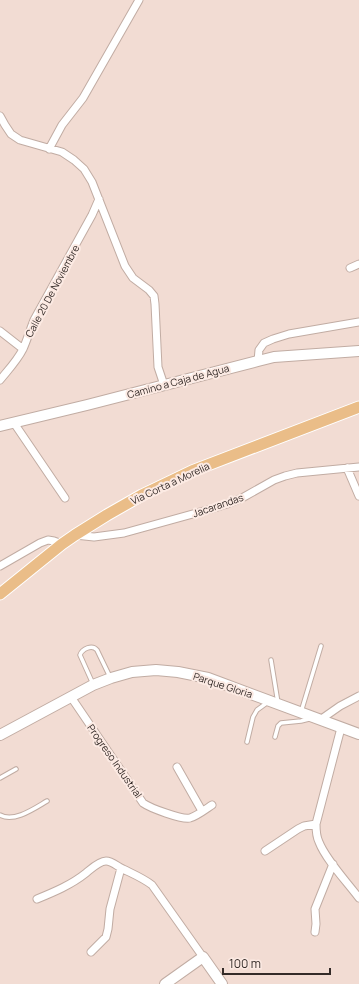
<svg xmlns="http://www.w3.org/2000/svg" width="359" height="984" font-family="Manrope,sans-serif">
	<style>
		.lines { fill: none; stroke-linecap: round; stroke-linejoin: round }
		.lane-casing { stroke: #c1aca3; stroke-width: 5.5 }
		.street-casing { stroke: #c1aca3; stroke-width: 9 }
		.secondary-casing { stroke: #c1aca3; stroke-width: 12 }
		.primary-casing { stroke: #fff; stroke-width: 13 }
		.lane { stroke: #fff; stroke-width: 3.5 }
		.street { stroke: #fff; stroke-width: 7 }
		.secondary { stroke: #fff; stroke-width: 10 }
		.primary { stroke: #eabd88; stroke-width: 11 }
		.labels { text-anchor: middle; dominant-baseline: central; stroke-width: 4; stroke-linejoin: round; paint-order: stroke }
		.street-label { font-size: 10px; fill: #342b28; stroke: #fceae3 }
	</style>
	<rect width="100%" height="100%" fill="#f2dcd3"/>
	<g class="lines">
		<g class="lane-casing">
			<path id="lane" d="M 271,660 L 278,703
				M 93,684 L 80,655 C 82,649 92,644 97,650 L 110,677
				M 301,712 L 321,646
				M 275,737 L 278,726 L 281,723 L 301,721 L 309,719
				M 247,742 L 253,717 L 257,710 L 268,702
				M 0,778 L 16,769
				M 0,815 C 14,823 35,808 47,801"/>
		</g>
		<g class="street-casing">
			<path id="street" d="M 0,116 L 5,125 L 11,134 L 20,140 L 62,152 L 74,160 L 84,169 L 92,182 L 125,266 L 133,278 L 149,290 L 154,296 L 155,304 L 158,367 L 164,385
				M 49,149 L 62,125 L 83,98 L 139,0
				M 350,268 L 359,264
				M 0,331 L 23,349
				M 258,361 L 259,350 L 264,343 L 273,339 L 289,334 L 359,322
				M 0,380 C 8,370 17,361 23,349 C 27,340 30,330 34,320 L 92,215 L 99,199
				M 14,423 L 65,498
				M 347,468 L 359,496
				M 75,535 L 94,537 L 124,533 L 211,509 L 227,504 L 242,498 L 274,480 L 285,476 L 297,473 L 359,467
				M 0,566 L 40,543 L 48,540 L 54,541 L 62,544
				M 71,697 L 143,803 C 150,808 182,820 190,818 C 197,816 206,809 212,805
				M 320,720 L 340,706 L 359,696
				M 341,728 L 316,824 C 316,830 316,836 319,842 C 326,860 347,882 359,898
				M 177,767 L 202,811
				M 265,851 L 298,829 L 304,826 L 316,824
				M 37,899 C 54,892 71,885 86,873 C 91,869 99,861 106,861 C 112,861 118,867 123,869 C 133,874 143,878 152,885 L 203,957
				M 315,932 L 316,924 L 315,909 L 333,864
				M 91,952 L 106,937 L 108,929 L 110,909 L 121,868"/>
		</g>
		<g class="secondary-casing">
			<path id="secondary" d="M 0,426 L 87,405 L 258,361 L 274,357 L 359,351
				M 0,735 L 93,685 L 111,678 L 132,672 L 156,670 L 178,672 L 208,678 L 359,734
				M 165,984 L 203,957 L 222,984"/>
		</g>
		<g class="primary-casing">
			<path id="primary" d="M 0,594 L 62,544 L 75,535 L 107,515 L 142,495 L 192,471 L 359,407"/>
		</g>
		<use href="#lane" class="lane"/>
		<use href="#street" class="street"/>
		<use href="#secondary" class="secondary"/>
		<use href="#primary" class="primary"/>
	</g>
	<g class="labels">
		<g class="street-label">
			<text transform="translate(52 291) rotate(-62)">Calle 20 De Noviembre</text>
			<text transform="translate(178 381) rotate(-15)">Camino a Caja de Agua</text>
			<text transform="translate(170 483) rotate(-25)">Via Corta a Morelia</text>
			<text transform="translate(218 505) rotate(-19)">Jacarandas</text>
			<text transform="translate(223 685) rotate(18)">Parque Gloria</text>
			<text transform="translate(115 761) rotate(55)">Progreso Industrial</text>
		</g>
	</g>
	<path d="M223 968v6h107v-6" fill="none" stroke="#342b28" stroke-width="2"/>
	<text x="229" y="968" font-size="12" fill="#342b28" stroke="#fceae3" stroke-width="3" paint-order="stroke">100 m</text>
</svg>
